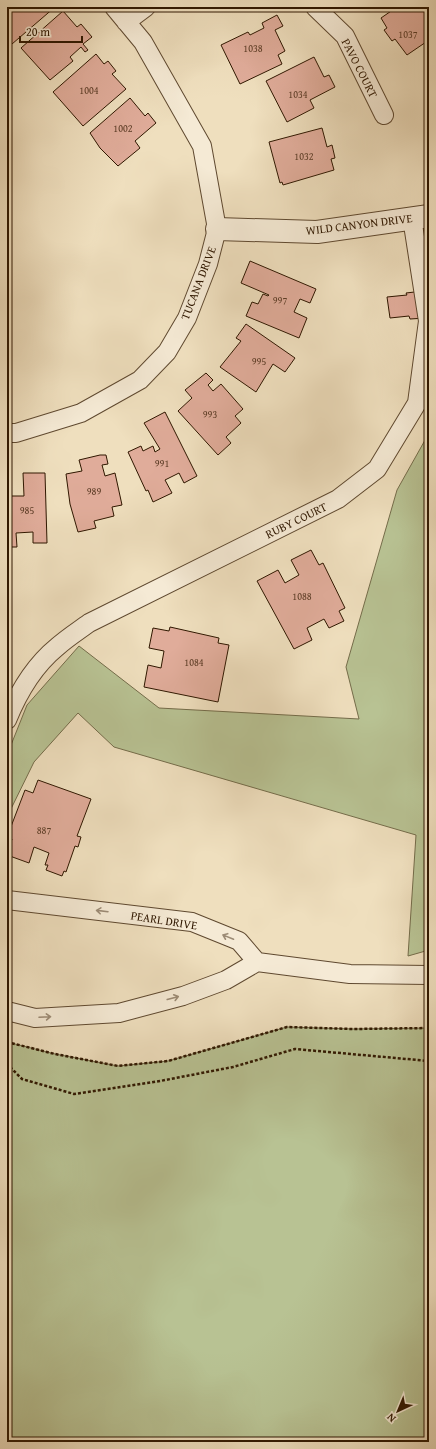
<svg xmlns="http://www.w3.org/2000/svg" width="436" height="1449" font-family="'Gentium Book Plus',serif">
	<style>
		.green { fill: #b8c293; stroke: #746c4a }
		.building { fill: #e0ac9a; stroke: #2f1700 }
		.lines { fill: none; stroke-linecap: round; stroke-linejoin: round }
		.minor-casing { stroke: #5f4930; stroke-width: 20 }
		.tertiary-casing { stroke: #5f4930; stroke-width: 24 }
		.path { stroke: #2f1700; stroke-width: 2.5; stroke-dasharray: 3 2; stroke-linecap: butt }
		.minor { stroke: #f5ead5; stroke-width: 18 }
		.tertiary { stroke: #f5ead5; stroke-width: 22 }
		.oneway { stroke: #9c8b75 }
		.labels { text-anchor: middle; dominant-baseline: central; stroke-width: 3; stroke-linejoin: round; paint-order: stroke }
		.number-label { font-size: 10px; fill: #5b3c26 }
		.street-label { font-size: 12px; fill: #2f1700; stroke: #f5ead5 }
	</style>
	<rect width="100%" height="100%" fill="#efdfbe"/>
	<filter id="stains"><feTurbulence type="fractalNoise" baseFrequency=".005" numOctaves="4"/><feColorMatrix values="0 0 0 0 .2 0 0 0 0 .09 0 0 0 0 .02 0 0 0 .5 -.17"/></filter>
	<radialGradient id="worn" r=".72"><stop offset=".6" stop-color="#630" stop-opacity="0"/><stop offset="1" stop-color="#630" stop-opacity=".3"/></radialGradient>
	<path class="green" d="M 429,433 L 429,950 L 408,956 L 416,835 L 114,747 L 78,713 L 34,762 L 7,817 L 7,755 L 27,705 L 79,646 L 159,708 L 359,719 L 346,667 L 397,490 Z
		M 287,1027 L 353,1029 L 429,1028 L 429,1442 L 7,1442 L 7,1042 L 55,1054 L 118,1066 L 168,1061 Z"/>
	<path class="building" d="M 7,7 L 55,7 L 12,44 L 7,38 Z
		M 397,7 L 429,7 L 429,40 L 407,55 L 395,39 L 392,41 L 384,30 L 387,28 L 381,18 Z
		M 63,11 L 77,27 L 81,24 L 92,37 L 83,44 L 88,50 L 85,52 L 81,47 L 70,57 L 73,61 L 50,80 L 21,48 Z
		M 277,15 L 283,26 L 275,30 L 285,51 L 278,55 L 282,64 L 240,84 L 221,45 L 248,32 L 250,35 L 264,28 L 262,23 Z
		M 96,54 L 104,64 L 108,61 L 116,71 L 112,74 L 126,89 L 83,126 L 53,92 Z
		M 314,57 L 324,77 L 329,75 L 335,87 L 310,100 L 314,108 L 287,122 L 266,81 Z
		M 130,98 L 145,116 L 148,113 L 156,123 L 135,141 L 140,148 L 118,166 L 100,148 L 90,133 Z
		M 322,128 L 327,147 L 332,145 L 335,158 L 331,159 L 334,170 L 283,185 L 282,182 L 280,183 L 269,142 Z
		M 250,261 L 316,289 L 310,303 L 300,299 L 294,312 L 307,318 L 299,338 L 246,316 L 252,302 L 258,304 L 263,294 L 268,296 L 269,295 L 241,283 Z
		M 423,291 L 426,318 L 410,319 L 409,316 L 390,318 L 387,297 L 407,295 L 406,293 Z
		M 246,324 L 295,358 L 285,372 L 273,364 L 256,392 L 220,367 L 241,341 L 236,338 Z
		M 206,373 L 213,380 L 208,385 L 213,391 L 221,384 L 243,409 L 235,416 L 241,423 L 226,437 L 231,443 L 218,455 L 178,411 L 192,398 L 185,390 Z
		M 165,412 L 197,476 L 184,483 L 179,473 L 165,480 L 172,493 L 153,502 L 148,490 L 146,491 L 128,452 L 141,446 L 143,451 L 153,446 L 155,452 L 160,449 L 144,423 Z
		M 100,455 L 106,455 L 108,464 L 102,465 L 105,476 L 115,473 L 122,505 L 112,507 L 114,516 L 94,521 L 96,528 L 78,532 L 70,504 L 66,474 L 82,471 L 79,460 Z
		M 23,473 L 45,473 L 47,543 L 33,543 L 33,532 L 16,533 L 17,547 L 7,547 L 7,493 L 9,496 L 24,496 Z
		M 311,550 L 319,565 L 323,563 L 345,608 L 339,611 L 344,621 L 329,628 L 324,619 L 307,628 L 312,640 L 294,649 L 257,581 L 278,570 L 285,583 L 299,575 L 291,560 Z
		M 170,627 L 219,638 L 218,643 L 229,645 L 218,702 L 144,687 L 148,665 L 161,668 L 164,651 L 149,648 L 153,628 L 169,631 Z
		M 38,780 L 91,799 L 77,836 L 81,837 L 78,847 L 75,846 L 66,872 L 64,871 L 62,876 L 46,870 L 48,865 L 45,865 L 49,853 L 34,847 L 29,863 L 7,855 L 12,839 L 7,837 L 25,790 L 33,793 Z"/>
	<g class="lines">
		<g class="minor-casing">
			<path id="minor" d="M 315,7 L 345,36 L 384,115
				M 126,22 L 146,7
				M 7,433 L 16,433 L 81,413 L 140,380 L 167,352 L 187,318 L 208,264 L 217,229 L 202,146 L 143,42 L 114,7
				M 7,720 C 18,693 35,665 57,647 C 67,638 78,631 89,623 L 338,499 L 377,469 L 417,403 L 428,321 L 412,218
				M 7,900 L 192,922 L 239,941 L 257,962 L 350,974 L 429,975
				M 7,1011 L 35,1018 L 119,1013 L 183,996 L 226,980 L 257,962"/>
		</g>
		<g class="tertiary-casing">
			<path id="tertiary" d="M 217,229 L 317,232 L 429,216"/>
		</g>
		<path class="path" d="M 7,1042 L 55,1054 L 118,1066 L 168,1061 L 287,1027 L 353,1029 L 429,1028
			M 7,1058 L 8,1065 L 22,1079 L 74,1094 L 160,1081 L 233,1067 L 295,1049 L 429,1061"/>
		<use href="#minor" class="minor"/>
		<use href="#tertiary" class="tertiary"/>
	</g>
	<defs><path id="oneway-shaft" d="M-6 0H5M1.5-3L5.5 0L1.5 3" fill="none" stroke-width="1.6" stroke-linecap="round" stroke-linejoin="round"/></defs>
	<g class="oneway">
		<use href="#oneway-shaft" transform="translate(102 911) rotate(-173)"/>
		<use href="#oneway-shaft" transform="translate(228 937) rotate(-158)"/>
		<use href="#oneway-shaft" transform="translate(173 998) rotate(-15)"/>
		<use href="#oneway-shaft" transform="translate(45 1017) rotate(-3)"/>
	</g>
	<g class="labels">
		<g class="number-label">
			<text x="408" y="34">1037</text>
			<text x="253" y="48">1038</text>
			<text x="89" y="90">1004</text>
			<text x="298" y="94">1034</text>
			<text x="123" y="128">1002</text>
			<text x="304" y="156">1032</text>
			<text x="280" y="300">997</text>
			<text x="259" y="361">995</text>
			<text x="210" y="414">993</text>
			<text x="162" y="463">991</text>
			<text x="94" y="491">989</text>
			<text x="27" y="510">985</text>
			<text x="302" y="596">1088</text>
			<text x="194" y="662">1084</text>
			<text x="44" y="830">887</text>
		</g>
		<g class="street-label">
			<text transform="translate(360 68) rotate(63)">PAVO COURT</text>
			<text transform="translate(359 224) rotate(-7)">WILD CANYON DRIVE</text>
			<text transform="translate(198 283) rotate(-69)">TUCANA DRIVE</text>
			<text transform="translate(296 520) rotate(-26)">RUBY COURT</text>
			<text transform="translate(164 920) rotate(9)">PEARL DRIVE</text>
		</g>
	</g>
	<rect width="436" height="1449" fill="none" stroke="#efdfbe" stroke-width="24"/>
	<rect x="8" y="8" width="420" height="1433" fill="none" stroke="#2f1700" stroke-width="2"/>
	<rect x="12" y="12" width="412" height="1425" fill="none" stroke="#2f1700"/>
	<g transform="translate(398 1411) rotate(224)" stroke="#f5ead5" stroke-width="3" paint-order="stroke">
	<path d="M0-3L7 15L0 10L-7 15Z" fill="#2f1700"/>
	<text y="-6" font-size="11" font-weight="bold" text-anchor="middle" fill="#2f1700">N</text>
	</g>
	<path d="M20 36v6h62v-6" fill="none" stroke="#2f1700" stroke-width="2"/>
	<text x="26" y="36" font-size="12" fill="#2f1700" stroke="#f5ead5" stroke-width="3" paint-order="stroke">20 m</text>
	<rect width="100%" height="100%" filter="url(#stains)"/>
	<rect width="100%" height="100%" fill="url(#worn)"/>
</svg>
